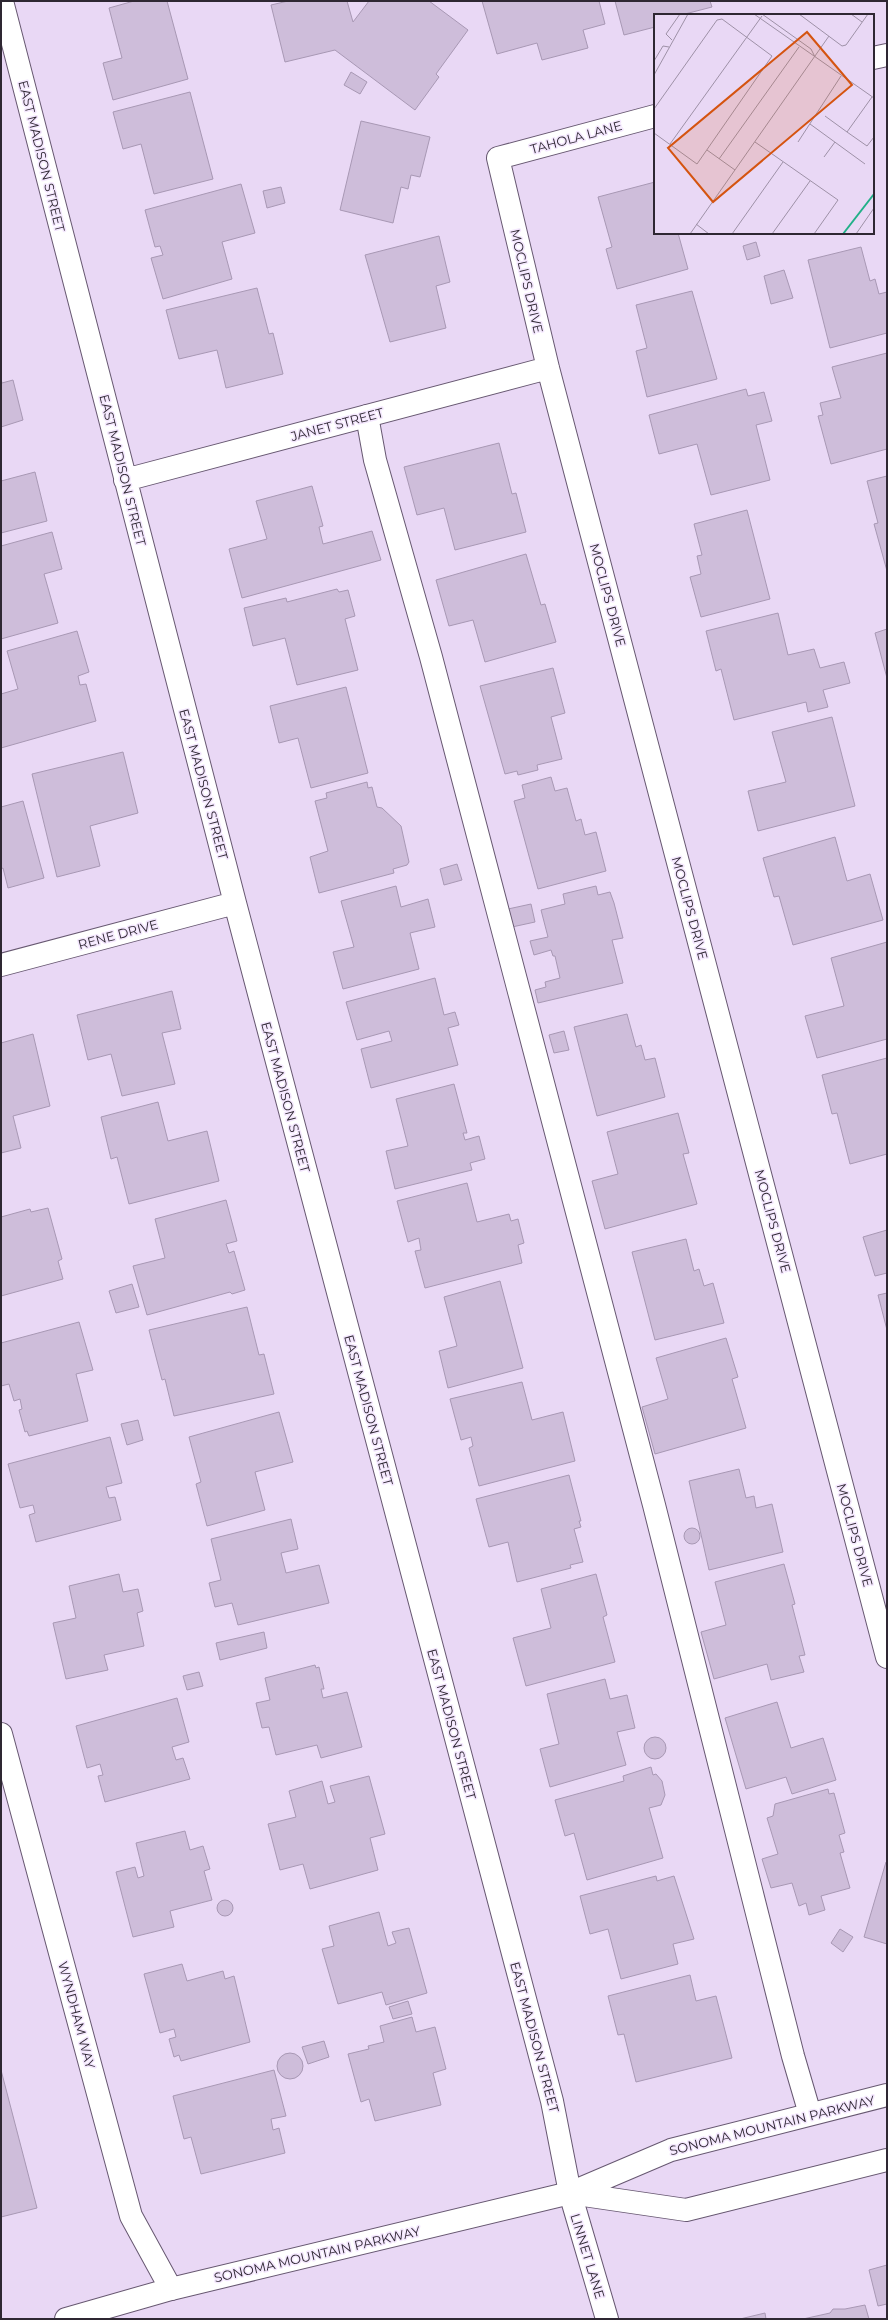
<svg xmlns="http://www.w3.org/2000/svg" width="888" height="2320" font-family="Montserrat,sans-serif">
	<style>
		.building { fill: #cebdda; stroke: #a898b4 }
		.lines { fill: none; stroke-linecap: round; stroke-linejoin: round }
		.lane-casing { stroke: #675871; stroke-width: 24 }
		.street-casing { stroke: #675871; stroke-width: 24 }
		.secondary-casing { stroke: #675871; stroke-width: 24 }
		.lane { stroke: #fff; stroke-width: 22 }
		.street { stroke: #fff; stroke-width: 22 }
		.secondary { stroke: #fff; stroke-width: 22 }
		.labels { text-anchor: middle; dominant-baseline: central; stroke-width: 3; stroke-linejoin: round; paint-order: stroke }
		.street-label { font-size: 13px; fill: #2e2732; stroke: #f4e7fe }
		.inset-river { fill: none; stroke: #21b088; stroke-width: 2 }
		.inset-road { fill: none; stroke: #9e91a7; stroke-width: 1 }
		.view { fill: #d55410; fill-opacity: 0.15; stroke: #d55410; stroke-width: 2 }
		.inset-edge { fill: none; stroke: #2e2732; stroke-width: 2 }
	</style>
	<rect width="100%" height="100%" fill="#e9d8f5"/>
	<path class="building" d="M 134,1 L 167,1 L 188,79 L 113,100 L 103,63 L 122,58 L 109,8 Z
		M 288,1 L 347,1 L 353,22 L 369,1 L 429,1 L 468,30 L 436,74 L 439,77 L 415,110 L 335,50 L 285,62 L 271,5 Z
		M 482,1 L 599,1 L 605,24 L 583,30 L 588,48 L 542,60 L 537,43 L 497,54 Z
		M 615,1 L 710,1 L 712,7 L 681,15 L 655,15 L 655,27 L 624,35 Z
		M 351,72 L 367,82 L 360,94 L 344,85 Z
		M 190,92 L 213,179 L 154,194 L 141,144 L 123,149 L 113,112 Z
		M 361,121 L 430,137 L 420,177 L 411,175 L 408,189 L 401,187 L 393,223 L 340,210 Z
		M 655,182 L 655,233 L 678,233 L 688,269 L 617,289 L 606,249 L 612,247 L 598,197 Z
		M 241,184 L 255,233 L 222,242 L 232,279 L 163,299 L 151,258 L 163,255 L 160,246 L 155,247 L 145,210 Z
		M 281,187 L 285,203 L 267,208 L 263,191 Z
		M 439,236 L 450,282 L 436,286 L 446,328 L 390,342 L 365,255 Z
		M 756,242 L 760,256 L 747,260 L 743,246 Z
		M 861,247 L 870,281 L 875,279 L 879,294 L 887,292 L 887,333 L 830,348 L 808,260 Z
		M 784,270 L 793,298 L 771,304 L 764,276 Z
		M 257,288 L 269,334 L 273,333 L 283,374 L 226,388 L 217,350 L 179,359 L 166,310 Z
		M 692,291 L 717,379 L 647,397 L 636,351 L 647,348 L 636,305 Z
		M 887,353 L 887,449 L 831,464 L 818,416 L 823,415 L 820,403 L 841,398 L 832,367 Z
		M 1,379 L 2,383 L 13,380 L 23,420 L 1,427 Z
		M 746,389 L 748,396 L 764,392 L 772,421 L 756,425 L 770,480 L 711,495 L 697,444 L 659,454 L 649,415 Z
		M 499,443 L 512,494 L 516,493 L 526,532 L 455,550 L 444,508 L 417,515 L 404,467 Z
		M 35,472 L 47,521 L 1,533 L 1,481 Z
		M 887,476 L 887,571 L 874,524 L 878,523 L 867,481 Z
		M 312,486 L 323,526 L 319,527 L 323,544 L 372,531 L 381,560 L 242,598 L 229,549 L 267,539 L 256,501 Z
		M 747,510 L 770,599 L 701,617 L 690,577 L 701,574 L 697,556 L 702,555 L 694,524 Z
		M 52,532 L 62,569 L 44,574 L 58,623 L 1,639 L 1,546 Z
		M 526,554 L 541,605 L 545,604 L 556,642 L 485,662 L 473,620 L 449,626 L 436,580 Z
		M 337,589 L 339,592 L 348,590 L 355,616 L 345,619 L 358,670 L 297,685 L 285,638 L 253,646 L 244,608 L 286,598 L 287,602 Z
		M 778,613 L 788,655 L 814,649 L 820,668 L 844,662 L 850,683 L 823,690 L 828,707 L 808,712 L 806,702 L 734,720 L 721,669 L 716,671 L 706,631 Z
		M 887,629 L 887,678 L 875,633 Z
		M 77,631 L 89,672 L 78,676 L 80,685 L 86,684 L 96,721 L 1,748 L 1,694 L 18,689 L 7,651 Z
		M 553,668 L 565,713 L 551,717 L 562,759 L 537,765 L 538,770 L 518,775 L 517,771 L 505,774 L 480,686 Z
		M 346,687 L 368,773 L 311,788 L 298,738 L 279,743 L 270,706 Z
		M 832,717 L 855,806 L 758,831 L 748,791 L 786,782 L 772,732 Z
		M 123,752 L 138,813 L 90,826 L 100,866 L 57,877 L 32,774 Z
		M 551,777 L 555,791 L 567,788 L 576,821 L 581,819 L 585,835 L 596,832 L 606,871 L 538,889 L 514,801 L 525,798 L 522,785 Z
		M 367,782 L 368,788 L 372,787 L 377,807 L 382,808 L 401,826 L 409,862 L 407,865 L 393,869 L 394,873 L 319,893 L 310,857 L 328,851 L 315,801 L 327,798 L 326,793 Z
		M 23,801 L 44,878 L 8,888 L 3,868 L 1,869 L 1,807 Z
		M 835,837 L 847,881 L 870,874 L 883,920 L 793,945 L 779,896 L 774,897 L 763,858 Z
		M 457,864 L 462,880 L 444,885 L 440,869 Z
		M 396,886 L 401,907 L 428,899 L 435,927 L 410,933 L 419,969 L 343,989 L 333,952 L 354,947 L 341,901 Z
		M 596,886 L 598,895 L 610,892 L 614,903 L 623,938 L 612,940 L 623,983 L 538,1003 L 535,990 L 546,987 L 545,982 L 560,978 L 555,956 L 553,956 L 551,950 L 534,955 L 530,941 L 548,937 L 541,910 L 565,904 L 563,894 Z
		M 531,904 L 535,922 L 512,927 L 508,909 Z
		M 887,942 L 887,1039 L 817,1058 L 805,1016 L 844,1006 L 831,958 Z
		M 435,978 L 444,1015 L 455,1012 L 459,1025 L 448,1028 L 458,1065 L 371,1088 L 361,1049 L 392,1041 L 389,1031 L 357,1040 L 346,1002 Z
		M 172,991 L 181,1029 L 162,1033 L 175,1084 L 122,1096 L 111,1054 L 88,1060 L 77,1015 Z
		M 627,1014 L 636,1047 L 641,1045 L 645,1060 L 655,1058 L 665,1097 L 597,1116 L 574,1027 Z
		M 564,1031 L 569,1050 L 554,1053 L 549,1035 Z
		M 33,1034 L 50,1106 L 13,1116 L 21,1148 L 1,1153 L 1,1043 Z
		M 887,1058 L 887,1154 L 850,1164 L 837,1113 L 832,1114 L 822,1075 Z
		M 454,1084 L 467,1133 L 463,1133 L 465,1140 L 479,1136 L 485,1159 L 470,1163 L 472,1170 L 395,1189 L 386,1151 L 408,1146 L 396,1099 Z
		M 158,1102 L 168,1141 L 207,1131 L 219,1181 L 129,1204 L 117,1157 L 111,1159 L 101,1117 Z
		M 678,1113 L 689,1153 L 683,1154 L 697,1204 L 605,1229 L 592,1181 L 618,1174 L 607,1132 Z
		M 467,1183 L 477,1222 L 509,1214 L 511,1221 L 518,1219 L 524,1243 L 518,1245 L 522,1263 L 425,1288 L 415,1251 L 421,1250 L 419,1238 L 408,1242 L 397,1201 Z
		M 226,1200 L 237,1241 L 226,1244 L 229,1253 L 234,1251 L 245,1290 L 232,1294 L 230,1292 L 147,1315 L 133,1266 L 165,1258 L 155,1219 Z
		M 48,1208 L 62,1259 L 58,1261 L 63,1279 L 1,1296 L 1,1217 L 30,1209 L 31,1212 Z
		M 887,1230 L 887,1273 L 875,1276 L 863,1237 Z
		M 686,1239 L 694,1271 L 699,1269 L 704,1286 L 713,1283 L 724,1323 L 655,1340 L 632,1252 Z
		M 500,1281 L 523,1368 L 448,1388 L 439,1351 L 457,1346 L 444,1297 Z
		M 132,1284 L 139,1307 L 116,1313 L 109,1291 Z
		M 887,1293 L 887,1330 L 878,1295 Z
		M 247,1307 L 259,1355 L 264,1354 L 274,1394 L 174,1416 L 165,1379 L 162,1380 L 149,1330 Z
		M 79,1322 L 93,1370 L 76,1374 L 88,1421 L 29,1436 L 27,1431 L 25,1432 L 19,1410 L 22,1409 L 20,1399 L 14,1401 L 9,1384 L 1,1386 L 1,1343 Z
		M 726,1338 L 738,1377 L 732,1379 L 746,1428 L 655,1454 L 642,1407 L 668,1399 L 656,1358 Z
		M 522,1382 L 532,1420 L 563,1412 L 575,1461 L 479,1486 L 469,1448 L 473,1446 L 471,1437 L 461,1440 L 450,1399 Z
		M 279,1412 L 293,1462 L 255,1472 L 265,1510 L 207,1526 L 196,1484 L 201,1482 L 189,1437 Z
		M 138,1420 L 143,1440 L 127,1445 L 121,1424 Z
		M 110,1437 L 122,1483 L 106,1487 L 109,1498 L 115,1497 L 121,1520 L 36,1542 L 29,1515 L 35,1513 L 33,1505 L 20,1508 L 8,1464 Z
		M 739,1469 L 746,1498 L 754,1496 L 756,1508 L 772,1504 L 783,1552 L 709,1570 L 689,1481 Z
		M 569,1475 L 581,1521 L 579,1521 L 581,1527 L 574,1529 L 583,1562 L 570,1565 L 571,1568 L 517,1582 L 508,1542 L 489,1547 L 476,1499 Z
		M 291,1519 L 298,1549 L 281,1553 L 286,1573 L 319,1565 L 329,1603 L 238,1625 L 232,1603 L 215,1607 L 209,1583 L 221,1580 L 211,1539 Z
		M684 1536a8 8 0 1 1 16 0a8 8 0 1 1-16 0Z
		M 784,1564 L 795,1604 L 792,1605 L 805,1655 L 799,1656 L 804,1672 L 771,1680 L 767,1664 L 714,1679 L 701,1632 L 726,1625 L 715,1582 Z
		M 119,1574 L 123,1592 L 138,1589 L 143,1611 L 137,1613 L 144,1646 L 104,1655 L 108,1670 L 66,1679 L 53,1623 L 76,1618 L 69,1586 Z
		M 596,1574 L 607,1615 L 603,1617 L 615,1662 L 526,1686 L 513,1638 L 551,1628 L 541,1589 Z
		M 264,1632 L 267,1648 L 220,1660 L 216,1643 Z
		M 315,1665 L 316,1668 L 319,1667 L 324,1689 L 321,1689 L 323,1698 L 347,1692 L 362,1747 L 321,1758 L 317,1745 L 276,1755 L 269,1727 L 262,1728 L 256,1703 L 270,1700 L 265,1678 Z
		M 199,1672 L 203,1686 L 187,1690 L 183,1676 Z
		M 605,1679 L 610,1699 L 627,1695 L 635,1728 L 617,1732 L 626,1765 L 550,1787 L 540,1749 L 559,1744 L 547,1694 Z
		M 177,1698 L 189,1742 L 172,1747 L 176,1760 L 183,1758 L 190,1779 L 105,1802 L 98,1776 L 103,1775 L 100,1764 L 87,1768 L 76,1726 Z
		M 777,1702 L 791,1748 L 823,1738 L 836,1780 L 792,1794 L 786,1777 L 746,1789 L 725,1718 Z
		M644 1748a11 11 0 1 1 22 0a11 11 0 1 1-22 0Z
		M 651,1767 L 653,1775 L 656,1774 L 662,1781 L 665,1795 L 661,1805 L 649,1808 L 663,1858 L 587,1880 L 574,1833 L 565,1836 L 555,1800 L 624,1781 L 623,1776 Z
		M 369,1776 L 385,1834 L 370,1838 L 378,1870 L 310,1889 L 303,1864 L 280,1870 L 268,1824 L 296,1817 L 289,1791 L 322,1781 L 328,1804 L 335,1802 L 330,1786 Z
		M 828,1789 L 829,1794 L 834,1793 L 845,1833 L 839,1835 L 844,1852 L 840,1853 L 850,1888 L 821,1896 L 825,1910 L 809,1915 L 806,1903 L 799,1906 L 792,1883 L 771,1888 L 762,1859 L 778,1854 L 767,1818 L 773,1816 L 775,1804 Z
		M 185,1831 L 190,1850 L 203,1846 L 210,1869 L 204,1871 L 212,1900 L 170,1911 L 174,1927 L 133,1937 L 116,1872 L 135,1867 L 138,1878 L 144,1876 L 136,1843 Z
		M 886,1862 L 887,1862 L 887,1944 L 864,1937 Z
		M 656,1876 L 657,1881 L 674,1876 L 694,1939 L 673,1944 L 678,1964 L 621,1979 L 608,1929 L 590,1934 L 580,1896 Z
		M217 1908a8 8 0 1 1 16 0a8 8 0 1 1-16 0Z
		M 379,1912 L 388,1946 L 396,1943 L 392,1932 L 409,1928 L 427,1993 L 386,2005 L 382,1992 L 338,2004 L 322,1949 L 334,1946 L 329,1926 Z
		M 840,1929 L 853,1937 L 843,1952 L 831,1943 Z
		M 182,1964 L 187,1981 L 223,1971 L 225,1979 L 234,1976 L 250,2042 L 181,2061 L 179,2055 L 174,2057 L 169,2039 L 176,2037 L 174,2029 L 160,2033 L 144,1974 Z
		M 690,1975 L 696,2001 L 716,1996 L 732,2058 L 636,2082 L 624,2034 L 618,2035 L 608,1996 Z
		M 408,2001 L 412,2014 L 393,2019 L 389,2007 Z
		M 412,2017 L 416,2032 L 435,2027 L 446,2069 L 433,2073 L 441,2105 L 375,2121 L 369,2099 L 361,2102 L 348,2054 L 369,2049 L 368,2046 L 384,2042 L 380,2026 Z
		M 324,2041 L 329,2057 L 308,2064 L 302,2047 Z
		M277 2066a13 13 0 1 1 26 0a13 13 0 1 1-26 0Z
		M 1,2070 L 37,2208 L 1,2217 Z
		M 274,2070 L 286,2116 L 271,2119 L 273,2130 L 279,2128 L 285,2153 L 201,2174 L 191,2137 L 184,2139 L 173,2096 Z
		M 887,2265 L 887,2304 L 878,2306 L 869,2270 Z
		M 865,2305 L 869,2319 L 803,2319 L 830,2313 L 833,2309 L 845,2309 Z
		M 765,2313 L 766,2319 L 740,2319 Z"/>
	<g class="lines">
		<g class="lane-casing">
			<path id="lane" d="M 367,416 L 375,460 L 431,657 L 654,1505 L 793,2056 L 810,2114"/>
		</g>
		<g class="street-casing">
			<path id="street" d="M 2,1 L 235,903 L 552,2101 L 570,2193 L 607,2319
				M 873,58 L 887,55
				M 655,116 L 498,158 L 548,368 L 887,1657
				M 125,480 L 548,368
				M 1,965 L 235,903
				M 1,1734 L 131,2216 L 171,2289"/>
		</g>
		<g class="secondary-casing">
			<path id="secondary" d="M 570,2193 L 686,2210 L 887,2160
				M 66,2319 L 171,2289 L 570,2193 L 671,2150 L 887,2095"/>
		</g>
		<use href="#lane" class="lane"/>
		<use href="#street" class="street"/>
		<use href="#secondary" class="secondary"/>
	</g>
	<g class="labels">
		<g class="street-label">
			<text transform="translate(576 137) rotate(-15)">TAHOLA LANE</text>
			<text transform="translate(42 156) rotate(76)">EAST MADISON STREET</text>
			<text transform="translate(527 281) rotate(77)">MOCLIPS DRIVE</text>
			<text transform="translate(337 424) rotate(-15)">JANET STREET</text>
			<text transform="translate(123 470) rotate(76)">EAST MADISON STREET</text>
			<text transform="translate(608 595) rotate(75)">MOCLIPS DRIVE</text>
			<text transform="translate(204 784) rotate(75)">EAST MADISON STREET</text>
			<text transform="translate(690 908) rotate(75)">MOCLIPS DRIVE</text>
			<text transform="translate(118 934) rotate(-15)">RENE DRIVE</text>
			<text transform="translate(286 1097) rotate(75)">EAST MADISON STREET</text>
			<text transform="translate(773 1221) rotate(75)">MOCLIPS DRIVE</text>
			<text transform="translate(369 1410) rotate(75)">EAST MADISON STREET</text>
			<text transform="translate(855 1535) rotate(75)">MOCLIPS DRIVE</text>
			<text transform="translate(452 1724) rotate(75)">EAST MADISON STREET</text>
			<text transform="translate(77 2015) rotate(75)">WYNDHAM WAY</text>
			<text transform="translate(535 2037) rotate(75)">EAST MADISON STREET</text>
			<text transform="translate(772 2125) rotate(-14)">SONOMA MOUNTAIN PARKWAY</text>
			<text transform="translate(317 2254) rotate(-13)">SONOMA MOUNTAIN PARKWAY</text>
			<text transform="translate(588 2256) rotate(73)">LINNET LANE</text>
		</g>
	</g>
	<g transform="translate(654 14)">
		<rect width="220" height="220" fill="#e9d8f5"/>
		<path class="inset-river" d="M 189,220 L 220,180"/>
		<path class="inset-road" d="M 100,0 L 220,84M 108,0 L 157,35 L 161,43M 145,0 L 188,32 L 192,31 L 214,0M 197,0 L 208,8M 18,26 L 12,20 L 26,0M 0,47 L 9,32 L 15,33M 0,61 L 34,0M 0,95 L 63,6 L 68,5 L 118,42 L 43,150 L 0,119M 171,102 L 193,118 L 218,83M 156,110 L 211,150M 193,118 L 213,132 L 220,123M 101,128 L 184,186 L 160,220M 144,128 L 187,62M 16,130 L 108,2M 53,136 L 81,156M 170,143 L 181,128M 65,145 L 145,33M 42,210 L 55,220M 36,220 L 175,22M 78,220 L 129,148M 118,220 L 156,167M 202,220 L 220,194"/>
		<path class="view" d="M 153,18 L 198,71 L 59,188 L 14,134 Z"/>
		<rect width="220" height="220" class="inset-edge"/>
	</g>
	<rect width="888" height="2320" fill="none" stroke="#2e2732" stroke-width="4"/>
</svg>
